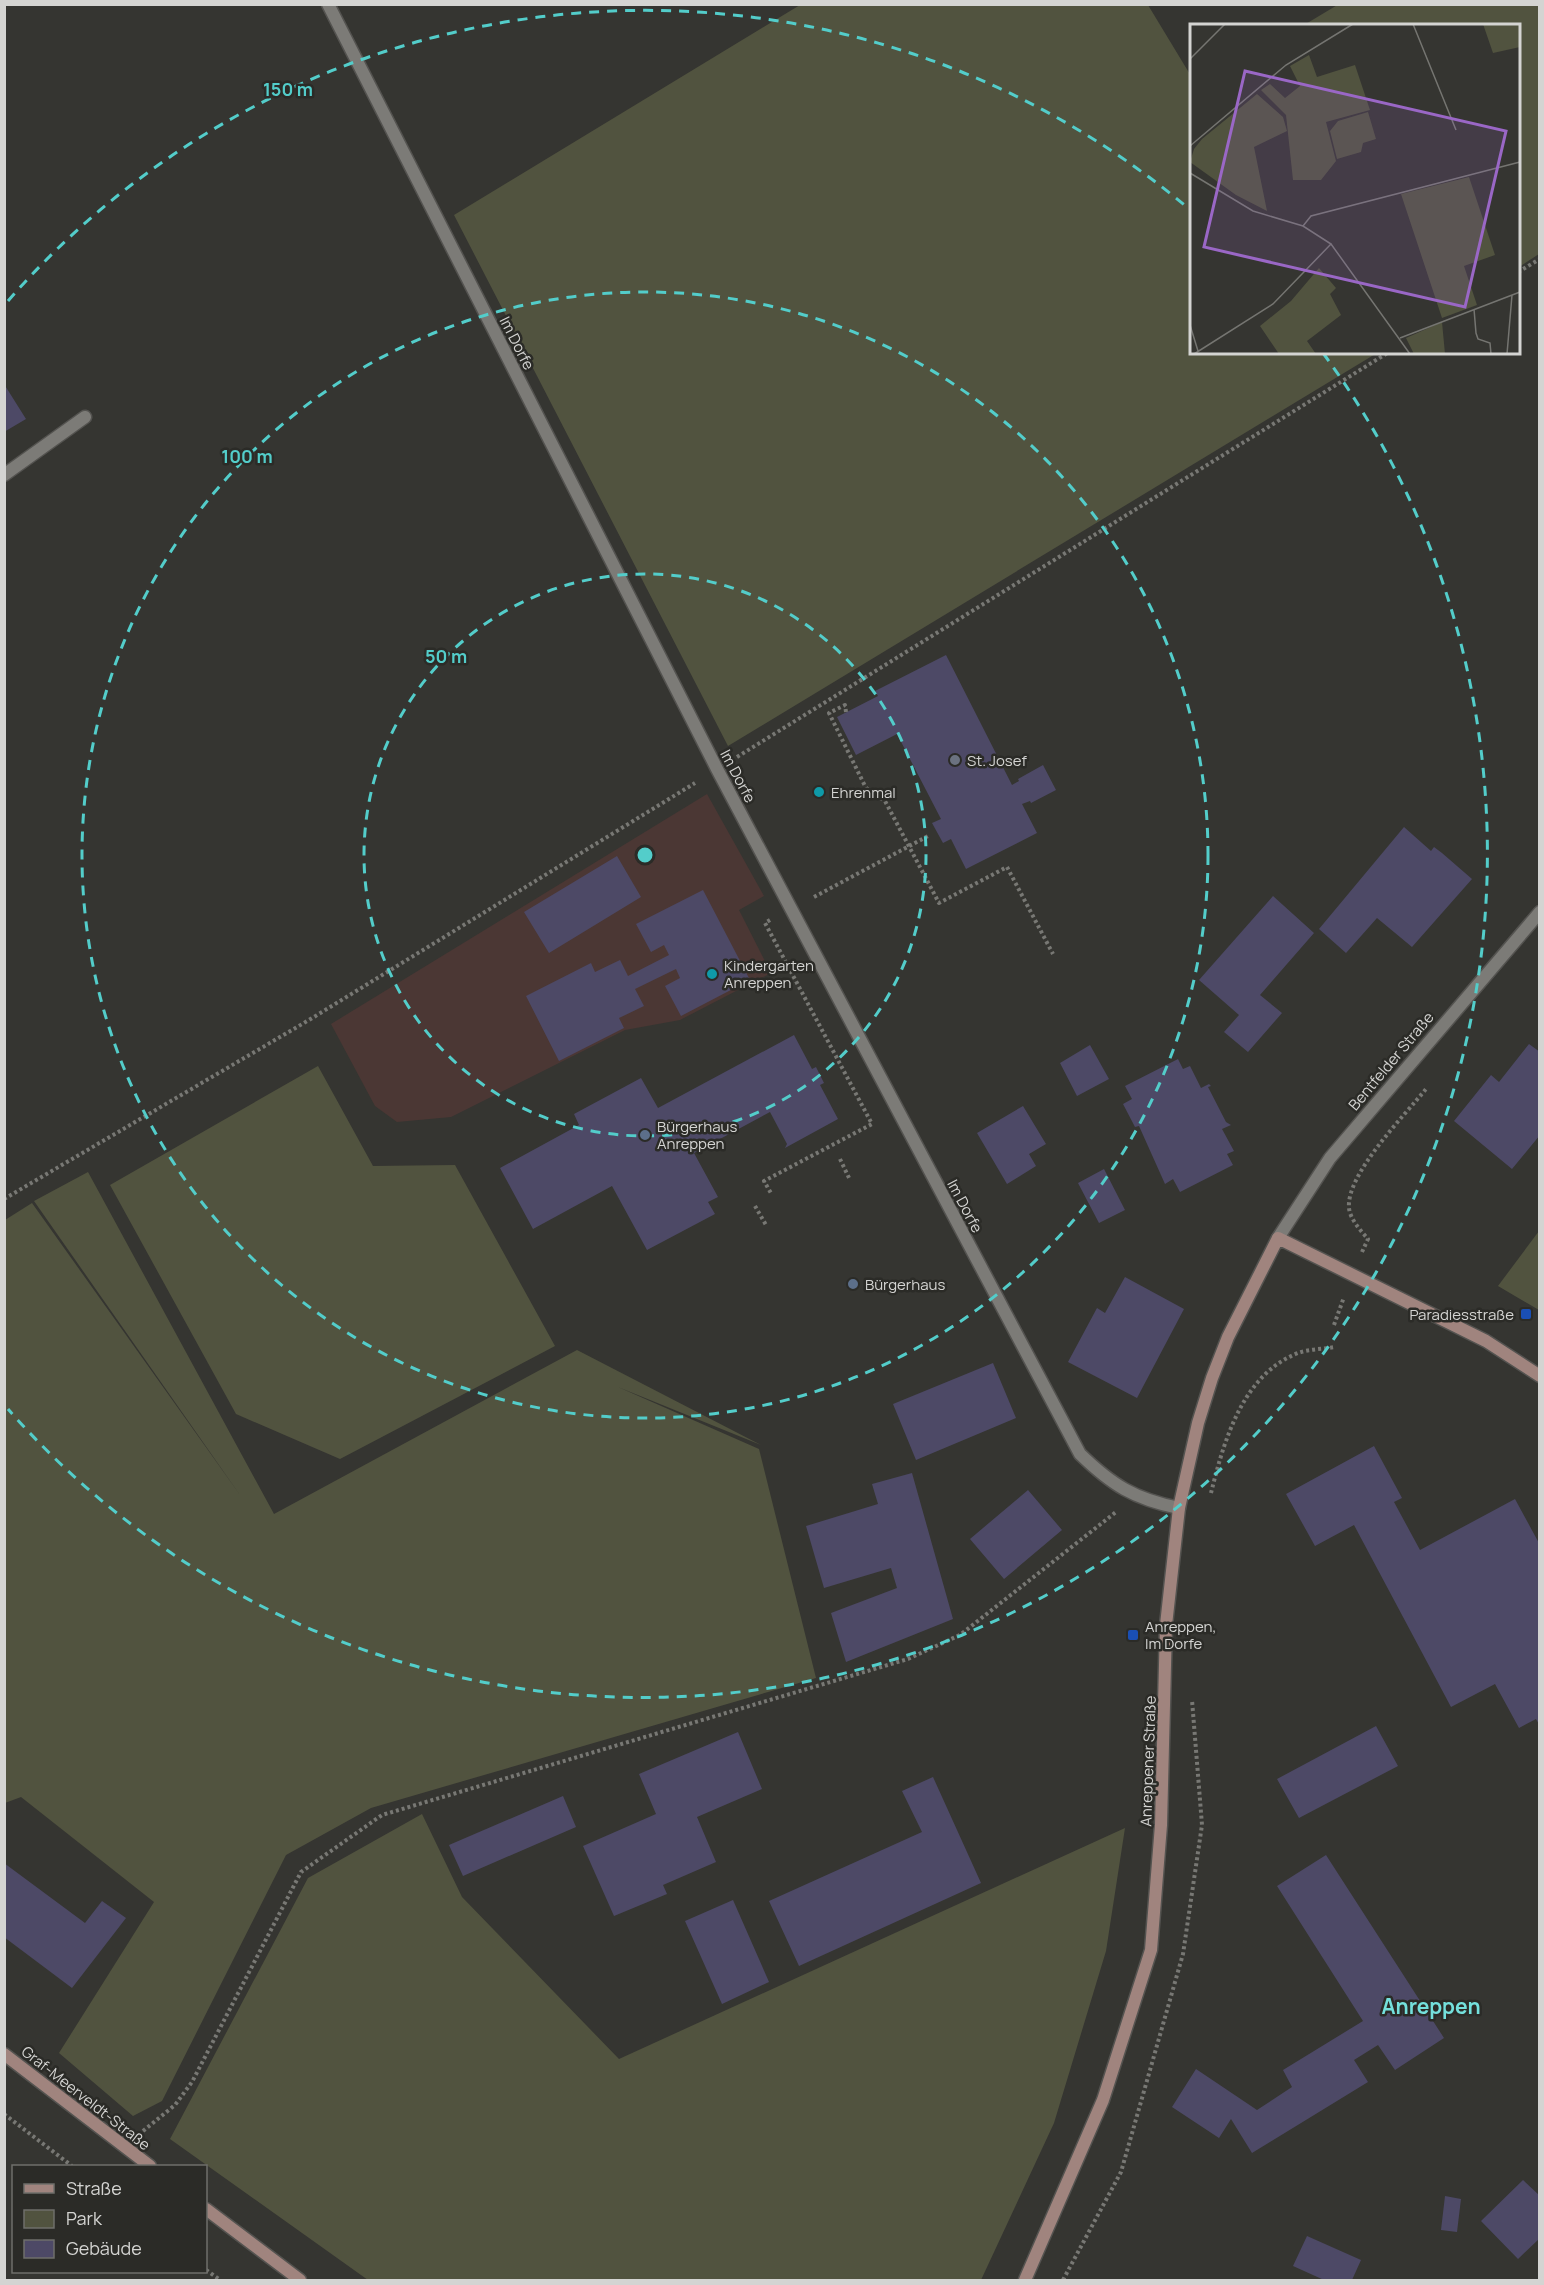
<svg xmlns="http://www.w3.org/2000/svg" width="1544" height="2285" font-family="Manrope,sans-serif">
	<style>
		.education { fill: #4b3734 }
		.green { fill: #51533f }
		.building { fill: #4d4966 }
		.lines { fill: none; stroke-linecap: round; stroke-linejoin: round }
		.service-casing { stroke: #545350; stroke-width: 15 }
		.minor-casing { stroke: #545350; stroke-width: 15 }
		.tertiary-casing { stroke: #545350; stroke-width: 15 }
		.secondary-casing { stroke: #545350; stroke-width: 15 }
		.path { stroke: #787874; stroke-width: 4; stroke-dasharray: 3 3; stroke-linecap: butt }
		.service { stroke: #7c7b77; stroke-width: 12 }
		.minor { stroke: #7c7b77; stroke-width: 12 }
		.tertiary { stroke: #7c7b77; stroke-width: 12 }
		.secondary { stroke: #a0847e; stroke-width: 12 }
		.ring { fill: none; stroke: #53cdca; stroke-width: 3; stroke-dasharray: 10 8 }
		.worship-dot { fill: #6b7280; stroke: #2b2b27; stroke-width: 2 }
		.culture-dot { fill: #0f9aa8; stroke: #2b2b27; stroke-width: 2 }
		.service-dot { fill: #5c6f8a; stroke: #2b2b27; stroke-width: 2 }
		.transit-dot { fill: #1a4fb4; stroke: #2b2b27; stroke-width: 2 }
		.labels { text-anchor: middle; dominant-baseline: central; stroke-width: 5; stroke-linejoin: round; paint-order: stroke }
		.street-label { font-size: 15px; fill: #d4d4d2; stroke: #2b2b27 }
		.poi-label { font-size: 15px; fill: #d4d4d2; stroke: #2b2b27; text-anchor: start }
		.district-label { font-size: 21px; font-weight: bold; fill: #74e0dc; stroke: #2b2b27 }
		.inset-road { fill: none; stroke: #757571; stroke-width: 1.5 }
		.view { fill: #9a67c6; fill-opacity: 0.15; stroke: #9a67c6; stroke-width: 3 }
		.inset-edge { fill: none; stroke: #d4d4d2; stroke-width: 3 }
		.centre { fill: #53cdca; stroke: #2b2b27; stroke-width: 3 }
		.ring-label { font-size: 18px; text-anchor: middle; font-weight: bold; fill: #53cdca; stroke: #2b2b27; stroke-width: 5; stroke-linejoin: round; paint-order: stroke }
	</style>
	<rect width="100%" height="100%" fill="#353531"/>
	<path class="education" d="M 707,794 L 764,896 L 739,910 L 771,973 L 680,1020 L 625,1030 L 451,1117 L 397,1122 L 375,1106 L 331,1024 Z"/>
	<path class="green" d="M 1339,4 L 1539,5 L 1539,254 L 1519,267 L 1518,26 L 1304,25 Z
		M 800,5 L 1148,5 L 1191,76 L 1192,352 L 1377,353 L 728,746 L 454,215 Z
		M 318,1066 L 373,1166 L 455,1165 L 555,1346 L 340,1459 L 236,1414 L 110,1185 Z
		M 88,1172 L 274,1514 L 577,1350 L 761,1445 L 618,1387 L 759,1449 L 816,1678 L 371,1808 L 286,1855 L 162,2101 L 133,2116 L 59,2053 L 154,1902 L 21,1797 L 5,1803 L 5,1220 L 32,1203 L 240,1495 L 34,1201 Z
		M 1539,1231 L 1539,1310 L 1498,1286 Z
		M 422,1814 L 462,1897 L 619,2059 L 1125,1828 L 1106,1951 L 1054,2123 L 981,2280 L 368,2280 L 170,2139 L 308,1878 Z"/>
	<path class="building" d="M 4,384 L 26,419 L 4,432 Z
		M 946,655 L 1012,785 L 1019,781 L 1018,779 L 1043,765 L 1056,790 L 1031,803 L 1030,801 L 1022,804 L 1037,833 L 966,869 L 951,839 L 943,843 L 932,823 L 941,819 L 897,734 L 856,755 L 837,717 L 878,696 L 875,691 Z
		M 1404,827 L 1431,851 L 1434,847 L 1442,853 L 1472,879 L 1412,947 L 1377,918 L 1346,953 L 1319,929 Z
		M 617,856 L 641,897 L 549,953 L 524,912 Z
		M 703,890 L 750,980 L 681,1016 L 665,986 L 680,978 L 676,969 L 635,989 L 644,1006 L 619,1018 L 624,1028 L 559,1061 L 526,996 L 591,963 L 595,972 L 620,960 L 628,976 L 669,955 L 664,945 L 651,952 L 636,924 Z
		M 1273,896 L 1314,933 L 1260,995 L 1282,1013 L 1248,1052 L 1224,1032 L 1239,1015 L 1199,980 Z
		M 794,1035 L 812,1069 L 816,1067 L 824,1083 L 820,1085 L 838,1119 L 785,1148 L 787,1144 L 770,1112 L 694,1153 L 718,1197 L 708,1202 L 715,1214 L 647,1250 L 612,1186 L 533,1229 L 500,1168 L 579,1125 L 574,1114 L 641,1078 L 658,1108 Z
		M 1529,1044 L 1540,1052 L 1540,1135 L 1512,1169 L 1454,1121 L 1491,1075 L 1499,1082 Z
		M 1090,1045 L 1109,1079 L 1077,1096 L 1060,1063 Z
		M 1178,1059 L 1183,1069 L 1190,1066 L 1201,1088 L 1209,1084 L 1211,1086 L 1208,1087 L 1226,1122 L 1231,1125 L 1222,1129 L 1234,1151 L 1227,1154 L 1233,1165 L 1180,1192 L 1173,1179 L 1165,1184 L 1139,1126 L 1135,1127 L 1123,1104 L 1132,1099 L 1125,1086 Z
		M 1023,1106 L 1046,1144 L 1029,1154 L 1036,1166 L 1007,1184 L 977,1133 Z
		M 1104,1169 L 1125,1210 L 1099,1223 L 1078,1183 Z
		M 1125,1277 L 1184,1309 L 1137,1398 L 1068,1362 L 1097,1308 L 1105,1313 Z
		M 993,1363 L 1016,1418 L 916,1460 L 893,1404 Z
		M 1374,1446 L 1402,1498 L 1394,1502 L 1420,1550 L 1515,1499 L 1540,1545 L 1540,1726 L 1536,1719 L 1519,1728 L 1495,1684 L 1451,1707 L 1354,1525 L 1315,1546 L 1286,1494 Z
		M 912,1473 L 953,1619 L 846,1662 L 831,1613 L 897,1588 L 891,1568 L 824,1588 L 806,1526 L 878,1504 L 872,1484 Z
		M 1028,1490 L 1062,1530 L 1004,1579 L 970,1539 Z
		M 1376,1726 L 1398,1766 L 1299,1818 L 1277,1779 Z
		M 738,1732 L 762,1789 L 697,1817 L 716,1862 L 663,1885 L 667,1894 L 614,1916 L 583,1846 L 656,1814 L 639,1774 Z
		M 933,1777 L 981,1883 L 799,1966 L 769,1901 L 922,1832 L 902,1791 Z
		M 563,1796 L 576,1827 L 463,1876 L 449,1845 Z
		M 1326,1855 L 1444,2038 L 1395,2070 L 1378,2045 L 1354,2060 L 1368,2082 L 1252,2153 L 1231,2119 L 1219,2138 L 1172,2107 L 1196,2069 L 1257,2110 L 1292,2087 L 1283,2070 L 1363,2021 L 1277,1886 Z
		M 4,1863 L 85,1923 L 102,1901 L 126,1918 L 72,1988 L 4,1937 Z
		M 733,1900 L 769,1982 L 722,2004 L 685,1921 Z
		M 1523,2180 L 1540,2196 L 1540,2238 L 1518,2259 L 1481,2221 Z
		M 1445,2196 L 1461,2199 L 1457,2232 L 1441,2230 Z
		M 1307,2236 L 1361,2260 L 1352,2280 L 1324,2280 L 1293,2266 Z"/>
	<g class="lines">
		<g class="service-casing">
			<path id="service" d="M 4,475 L 85,417"/>
		</g>
		<g class="minor-casing">
			<path id="minor" d="M 328,4 L 717,769 L 1080,1454 C 1112,1485 1134,1499 1179,1508"/>
		</g>
		<g class="tertiary-casing">
			<path id="tertiary" d="M 1278,1238 L 1330,1158 L 1540,912"/>
		</g>
		<g class="secondary-casing">
			<path id="secondary" d="M 4,2054 L 150,2166
				M 206,2209 L 300,2280
				M 1025,2280 L 1103,2100 L 1151,1950 L 1161,1825 L 1166,1625 L 1179,1508 L 1198,1423 L 1212,1378 L 1228,1337 L 1278,1238 L 1486,1341 L 1540,1376"/>
		</g>
		<path class="path" d="M 1518,272 L 1540,259
			M 846,712 L 845,705 L 829,713 L 866,788 L 885,801 L 939,903 L 1007,867 L 1053,954
			M 737,757 L 1389,352
			M 814,897 L 928,836
			M 770,920 L 765,923 L 872,1124 L 764,1181 L 772,1195
			M 840,1159 L 850,1180
			M 4,1199 L 309,1020 L 695,783
			M 755,1206 L 766,1225
			M 1362,1252 L 1368,1239 C 1361,1231 1350,1219 1349,1208 C 1346,1174 1405,1115 1426,1089
			M 1334,1325 L 1344,1297
			M 1211,1493 C 1224,1441 1242,1375 1298,1353 C 1309,1349 1324,1349 1335,1347
			M 4,2114 L 72,2166
			M 143,2131 L 175,2105 L 192,2082 L 301,1872 L 382,1815 L 908,1659 L 960,1635 L 1116,1512
			M 206,2270 L 220,2280
			M 1063,2280 L 1121,2172 L 1183,1954 L 1202,1825 L 1192,1700"/>
		<use href="#service" class="service"/>
		<use href="#minor" class="minor"/>
		<use href="#tertiary" class="tertiary"/>
		<use href="#secondary" class="secondary"/>
	</g>
	<g class="ring">
		<circle cx="645" cy="855" r="281"/>
		<circle cx="645" cy="855" r="563"/>
		<path d="M8 301A844 844 0 0 1 1188 208M1323 353A844 844 0 0 1 8 1409"/>
	</g>
	<circle class="worship-dot" cx="955" cy="760" r="6"/>
	<g class="culture-dot">
		<circle cx="819" cy="792" r="6"/>
		<circle cx="712" cy="974" r="6"/>
	</g>
	<g class="service-dot">
		<circle cx="645" cy="1135" r="6"/>
		<circle cx="853" cy="1284" r="6"/>
	</g>
	<g class="transit-dot">
		<rect x="1520" y="1308" width="12" height="12" rx="3"/>
		<rect x="1127" y="1629" width="12" height="12" rx="3"/>
	</g>
	<g class="labels">
		<g class="street-label">
			<text transform="translate(517 343) rotate(63)">Im Dorfe</text>
			<text transform="translate(738 776) rotate(62)">Im Dorfe</text>
			<text transform="translate(1391 1061) rotate(-50)">Bentfelder Straße</text>
			<text transform="translate(965 1206) rotate(62)">Im Dorfe</text>
			<text transform="translate(1148 1761) rotate(-88)">Anreppener Straße</text>
			<text transform="translate(86 2098) rotate(38)">Graf-Meerveldt-Straße</text>
		</g>
		<g class="poi-label">
			<text x="967" y="760">St. Josef</text>
			<text x="831" y="792">Ehrenmal</text>
			<text x="724" y="965">Kindergarten<tspan x="724" dy="17">Anreppen</tspan></text>
			<text x="657" y="1126">Bürgerhaus<tspan x="657" dy="17">Anreppen</tspan></text>
			<text x="865" y="1284">Bürgerhaus</text>
			<text x="1514" y="1314" text-anchor="end">Paradiesstraße</text>
			<text x="1145" y="1626">Anreppen,<tspan x="1145" dy="17">Im Dorfe</tspan></text>
		</g>
		<g class="district-label">
			<text x="1431" y="2006">Anreppen</text>
		</g>
	</g>
	<g transform="translate(1190 24)">
		<rect width="330" height="330" fill="#353531"/>
		<path d="M 293,0 L 330,0 L 330,23 L 303,29 ZM 119,31 L 127,53 L 165,41 L 180,86 L 136,98 L 146,137 L 131,156 L 103,156 L 96,91 L 71,66 L 80,60 L 95,74 L 110,62 L 100,42 ZM 67,70 L 93,93 L 97,107 L 64,123 L 77,187 L 46,171 L 0,138 L 4,125 L 12,115 ZM 178,88 L 186,115 L 173,119 L 171,128 L 147,135 L 140,107 L 148,97 ZM 279,153 L 305,231 L 274,242 L 287,281 L 252,294 L 211,170 ZM 129,244 L 146,264 L 140,270 L 151,291 L 117,317 L 126,330 L 89,330 L 70,302 L 101,277 ZM 252,298 L 255,330 L 224,330 L 216,314 Z" fill="#51533f"/>
		<path class="inset-road" d="M 223,0 L 266,106M 0,35 L 35,0M 0,122 L 96,41 L 163,0M 0,149 L 63,187 L 113,202 L 141,220 L 83,280 L 4,330M 113,202 L 121,192 L 330,138M 141,220 L 220,330M 284,285 L 286,309 L 288,315 L 300,319 L 301,330M 0,301 L 8,327M 210,314 L 330,268M 317,330 L 322,271"/>
		<path class="view" d="M 55,47 L 316,107 L 275,283 L 14,223 Z"/>
		<rect width="330" height="330" class="inset-edge"/>
	</g>
	<circle cx="645" cy="855" r="9" class="centre"/>
	<g class="ring-label">
		<text x="288" y="96">150 m</text>
		<text x="247" y="463">100 m</text>
		<text x="446" y="663">50 m</text>
	</g>
	<rect width="1544" height="2285" fill="none" stroke="#d4d4d2" stroke-width="12"/>
	<rect x="12" y="2165" width="195" height="108" fill="#2b2b27" stroke="#6f6f6b" stroke-width="1.5"/>
	<rect x="24" y="2184" width="30" height="9" fill="#a0847e" stroke="#6f6f6b" stroke-width="1.5"/>
	<text x="66" y="2195" font-size="18" fill="#d4d4d2">Straße</text>
	<rect x="24" y="2210" width="30" height="18" fill="#51533f" stroke="#6f6f6b" stroke-width="1.5"/>
	<text x="66" y="2225" font-size="18" fill="#d4d4d2">Park</text>
	<rect x="24" y="2240" width="30" height="18" fill="#4d4966" stroke="#6f6f6b" stroke-width="1.5"/>
	<text x="66" y="2255" font-size="18" fill="#d4d4d2">Gebäude</text>
</svg>
